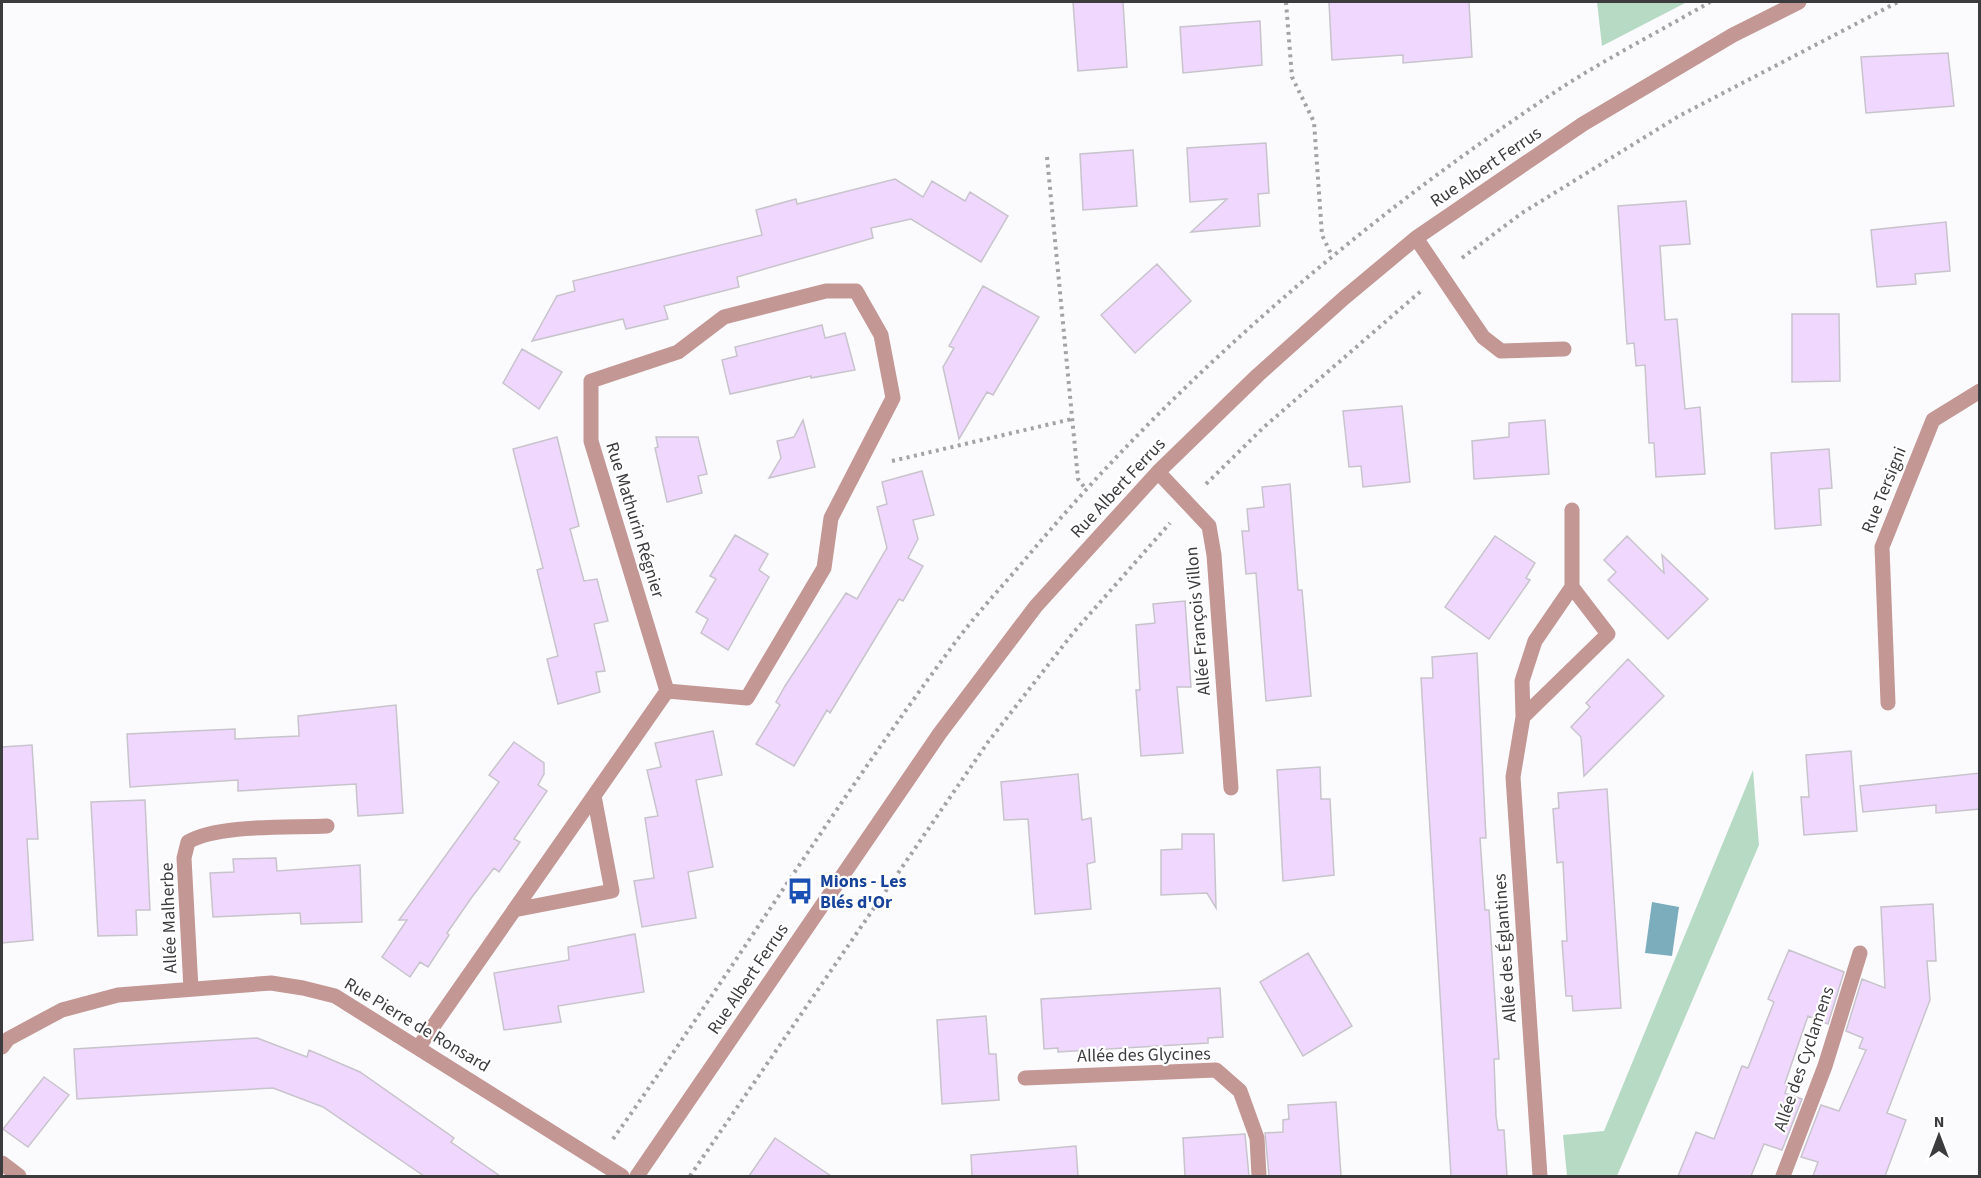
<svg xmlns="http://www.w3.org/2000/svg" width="1981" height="1178" font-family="'Source Sans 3',sans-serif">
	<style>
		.green { fill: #b7dac5 }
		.water { fill: #7badbd }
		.building { fill: #efd7fe; stroke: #c8c4cb; stroke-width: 1.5 }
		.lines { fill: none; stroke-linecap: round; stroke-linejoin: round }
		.path { stroke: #a3a3a6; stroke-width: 4; stroke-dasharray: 3 4.5; stroke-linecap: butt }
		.minor { stroke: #c39794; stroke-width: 15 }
		.labels { text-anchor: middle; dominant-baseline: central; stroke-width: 4.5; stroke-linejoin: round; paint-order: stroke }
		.street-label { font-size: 18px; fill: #3c3c3f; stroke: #fff }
		.transit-label { font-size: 18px; font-weight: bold; fill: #164399; stroke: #fff; text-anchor: start }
	</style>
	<rect width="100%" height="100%" fill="#fbfbfe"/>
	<path class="green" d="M 1597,2 L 1687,2 L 1602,46 Z
		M 1753,770 L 1759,845 L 1617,1176 L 1567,1176 L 1563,1135 L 1604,1131 Z"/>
	<path class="water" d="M 1652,902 L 1679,907 L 1672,956 L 1645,953 Z"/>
	<path class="building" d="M 1073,2 L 1123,2 L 1127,67 L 1078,71 Z
		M 1329,2 L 1469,2 L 1472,57 L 1403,63 L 1403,55 L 1332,60 Z
		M 1260,21 L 1262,65 L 1183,73 L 1180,27 Z
		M 1948,53 L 1954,106 L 1866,113 L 1861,57 Z
		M 1266,143 L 1269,193 L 1258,194 L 1260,226 L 1191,232 L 1227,199 L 1190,202 L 1187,148 Z
		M 1133,150 L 1137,206 L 1083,210 L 1080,154 Z
		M 895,179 L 923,197 L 932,181 L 965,201 L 970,192 L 1008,216 L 981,262 L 911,219 L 871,228 L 873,238 L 737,277 L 739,287 L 664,306 L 668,319 L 626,329 L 623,319 L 532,341 L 557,296 L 575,291 L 573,281 L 762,235 L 756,210 L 796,199 L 797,204 Z
		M 1686,201 L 1690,244 L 1660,246 L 1665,320 L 1677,319 L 1685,409 L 1700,407 L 1705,474 L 1656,477 L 1654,443 L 1649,443 L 1645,365 L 1636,366 L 1634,343 L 1627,344 L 1618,206 Z
		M 1946,222 L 1950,271 L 1915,274 L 1916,284 L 1877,287 L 1871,230 Z
		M 1157,264 L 1191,301 L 1135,353 L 1101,315 Z
		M 983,286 L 1039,317 L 993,395 L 987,392 L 959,439 L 943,367 L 954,348 L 949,346 Z
		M 1792,314 L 1839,314 L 1840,381 L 1792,382 Z
		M 822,325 L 825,338 L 845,333 L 855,370 L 811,378 L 811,376 L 730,394 L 722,360 L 737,356 L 735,347 Z
		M 522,349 L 562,372 L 539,409 L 503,383 Z
		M 1402,406 L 1410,482 L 1363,487 L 1361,466 L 1349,467 L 1343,411 Z
		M 803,420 L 815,467 L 769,478 L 781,458 L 777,441 L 794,437 Z
		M 1545,420 L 1549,474 L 1474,479 L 1472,441 L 1509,437 L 1509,423 Z
		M 557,437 L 579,526 L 570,529 L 584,581 L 597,579 L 608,621 L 594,624 L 605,671 L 596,672 L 600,692 L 558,704 L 547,659 L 558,656 L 537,570 L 543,568 L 513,449 Z
		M 656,437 L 698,437 L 707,474 L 698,476 L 702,493 L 667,502 L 655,448 L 658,447 Z
		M 1829,449 L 1832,488 L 1819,489 L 1821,525 L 1775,529 L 1771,453 Z
		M 922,471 L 934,515 L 913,520 L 918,539 L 908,558 L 923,566 L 903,601 L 899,599 L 830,713 L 827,710 L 794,766 L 756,744 L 780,705 L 776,702 L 785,686 L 846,593 L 857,599 L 887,548 L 877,507 L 887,504 L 882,482 Z
		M 1290,484 L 1298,590 L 1302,590 L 1311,696 L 1266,701 L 1256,573 L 1246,574 L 1242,531 L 1249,531 L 1247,509 L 1264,507 L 1262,487 Z
		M 735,535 L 768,554 L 759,570 L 769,577 L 728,650 L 701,633 L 708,619 L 696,612 L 716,579 L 710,576 Z
		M 1495,536 L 1535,563 L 1526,578 L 1530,580 L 1489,639 L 1445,607 Z
		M 1627,536 L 1664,573 L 1662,555 L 1708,599 L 1668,639 L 1608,580 L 1616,572 L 1604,560 Z
		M 1185,601 L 1191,687 L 1177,687 L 1183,753 L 1141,756 L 1136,690 L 1140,690 L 1136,625 L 1155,623 L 1153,604 Z
		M 1477,653 L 1486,838 L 1480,838 L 1485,910 L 1489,910 L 1499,1059 L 1494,1059 L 1496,1116 L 1498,1130 L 1504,1130 L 1507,1176 L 1451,1176 L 1427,780 L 1421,678 L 1433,678 L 1432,657 Z
		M 1628,659 L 1664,696 L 1584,776 L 1581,737 L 1571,727 L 1590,707 L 1586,703 Z
		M 396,705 L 403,813 L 358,816 L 356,784 L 238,791 L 238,780 L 130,787 L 127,734 L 235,729 L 235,739 L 299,736 L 298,716 Z
		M 713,731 L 722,775 L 696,780 L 713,867 L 688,872 L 696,918 L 642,927 L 634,881 L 654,878 L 645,818 L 658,816 L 647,770 L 661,767 L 655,743 Z
		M 514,742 L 544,763 L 544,774 L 538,785 L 547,791 L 514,839 L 520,842 L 499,872 L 494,868 L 472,897 L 447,933 L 449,935 L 428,967 L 420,962 L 410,977 L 382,957 L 407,920 L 399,920 L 499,782 L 489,775 Z
		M 32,745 L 38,839 L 27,839 L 33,940 L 2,943 L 2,747 Z
		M 1851,751 L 1857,831 L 1804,835 L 1801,797 L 1809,797 L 1806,755 Z
		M 1320,767 L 1321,799 L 1330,799 L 1334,875 L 1283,881 L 1277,770 Z
		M 1980,773 L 1980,809 L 1936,813 L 1936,805 L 1863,812 L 1860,786 Z
		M 1078,774 L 1082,820 L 1091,818 L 1095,862 L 1087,864 L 1091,909 L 1035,914 L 1028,819 L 1004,820 L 1001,782 Z
		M 1607,789 L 1621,1008 L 1573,1011 L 1572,996 L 1566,996 L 1562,941 L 1567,941 L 1563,862 L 1557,863 L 1553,809 L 1559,808 L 1558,793 Z
		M 145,800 L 150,910 L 136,910 L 137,935 L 98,936 L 91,802 Z
		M 1182,834 L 1214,834 L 1216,908 L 1207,893 L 1161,895 L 1161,850 L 1182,849 Z
		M 276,858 L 277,871 L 360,865 L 362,922 L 301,924 L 300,913 L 213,917 L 210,873 L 234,872 L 233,859 Z
		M 1933,904 L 1936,961 L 1927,961 L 1930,1000 L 1887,1113 L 1906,1120 L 1885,1176 L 1813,1176 L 1818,1162 L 1801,1157 L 1821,1105 L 1839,1111 L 1866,1050 L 1859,1048 L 1863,1038 L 1846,1031 L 1862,979 L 1885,988 L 1881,907 Z
		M 635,934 L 644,992 L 558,1006 L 561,1022 L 504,1030 L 494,973 L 569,960 L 568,947 Z
		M 1789,950 L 1844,972 L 1828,1024 L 1808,1016 L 1785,1083 L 1788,1084 L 1785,1093 L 1802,1099 L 1782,1150 L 1764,1144 L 1751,1176 L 1678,1176 L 1696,1132 L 1714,1139 L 1742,1066 L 1748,1068 L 1774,1002 L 1768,999 Z
		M 1308,953 L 1352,1026 L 1303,1056 L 1260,982 Z
		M 1220,988 L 1223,1037 L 1208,1038 L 1208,1043 L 1058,1052 L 1058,1048 L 1044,1049 L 1041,999 Z
		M 986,1016 L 989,1054 L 996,1054 L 999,1100 L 942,1104 L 937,1020 Z
		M 257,1038 L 307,1057 L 309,1050 L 360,1072 L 454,1138 L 451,1142 L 500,1176 L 424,1176 L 323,1107 L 273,1088 L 77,1099 L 74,1049 Z
		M 44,1077 L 69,1095 L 28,1147 L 3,1129 Z
		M 1336,1102 L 1341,1176 L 1269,1176 L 1265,1133 L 1283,1132 L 1283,1120 L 1289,1119 L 1288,1105 Z
		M 1245,1134 L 1249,1176 L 1185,1176 L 1183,1138 Z
		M 775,1138 L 831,1176 L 749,1176 Z
		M 1076,1146 L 1078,1176 L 972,1176 L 971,1155 Z"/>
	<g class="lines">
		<path class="path" d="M 1286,2 L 1292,77 L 1314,122 L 1322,235 L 1332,256
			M 1047,157 L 1078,479 L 1085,488
			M 1462,258 L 1522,213 L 1679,116 L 1898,2
			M 892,461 L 1072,419
			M 1206,484 L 1264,427 L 1421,291
			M 613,1139 C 731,973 838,799 960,636 C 981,609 1005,583 1028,556 C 1182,373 1364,218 1564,86 C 1611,56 1662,30 1710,2
			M 690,1176 L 988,742 L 1073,633 L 1170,523"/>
		<path class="minor" d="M 1416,238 L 1483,337 L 1501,351 L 1564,349
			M 826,291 L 856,291 L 881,335 L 893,398 L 831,518 L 824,568 L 747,698 L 667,691 L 591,441 L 591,381 L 678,352 L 724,317 Z
			M 1158,472 L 1209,526 L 1214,555 L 1231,788
			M 1888,703 L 1882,547 L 1933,420 L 1980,391
			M 1523,717 L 1522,681 L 1535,641 L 1572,587
			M 514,910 L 612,891 L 594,796
			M 191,989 L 184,858 L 188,842 C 218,824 290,828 327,826
			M 2,1047 L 8,1039 L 62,1010 L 118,995 L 271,983 L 303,988 L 335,996 L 622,1176
			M 418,1048 L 667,691
			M 1025,1078 L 1216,1070 L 1240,1091 L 1257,1138 L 1259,1176
			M 2,1163 L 19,1176
			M 637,1176 L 940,733 L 1036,606 L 1158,472 L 1258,375 L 1344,298 L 1416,238 L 1583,124 L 1733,35 L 1799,2
			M 1540,1176 L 1513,777 L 1523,717 L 1608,634 L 1572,587 L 1572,510
			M 1783,1176 L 1825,1066 L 1860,953"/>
	</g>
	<defs>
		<g id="bus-bare" transform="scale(2.07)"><path d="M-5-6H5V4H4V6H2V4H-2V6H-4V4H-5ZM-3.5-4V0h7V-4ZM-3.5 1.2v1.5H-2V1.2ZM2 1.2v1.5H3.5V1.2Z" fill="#1a4fb4" stroke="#fff" stroke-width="2.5" paint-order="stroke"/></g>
	</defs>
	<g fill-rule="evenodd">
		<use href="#bus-bare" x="800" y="891"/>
	</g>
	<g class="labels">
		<g class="street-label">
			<text transform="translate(1486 167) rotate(-34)">Rue Albert Ferrus</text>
			<text transform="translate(1118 488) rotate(-47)">Rue Albert Ferrus</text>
			<text transform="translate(1884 490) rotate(-68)">Rue Tersigni</text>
			<text transform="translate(635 520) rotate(73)">Rue Mathurin Régnier</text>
			<text transform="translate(1198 621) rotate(-95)">Allée François Villon</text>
			<text transform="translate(169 918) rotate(-92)">Allée Malherbe</text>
			<text transform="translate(1505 948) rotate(-94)">Allée des Églantines</text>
			<text transform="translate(748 979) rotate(-56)">Rue Albert Ferrus</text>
			<text transform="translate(417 1025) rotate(31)">Rue Pierre de Ronsard</text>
			<text transform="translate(1144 1055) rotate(-1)">Allée des Glycines</text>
			<text transform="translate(1804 1059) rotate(-71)">Allée des Cyclamens</text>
		</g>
		<g class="transit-label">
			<text x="820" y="881">Mions - Les<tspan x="820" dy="21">Blés d'Or</tspan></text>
		</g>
	</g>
	<rect width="1981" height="1178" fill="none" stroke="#3c3c3f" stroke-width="6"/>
	<g transform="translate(1939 1136)" stroke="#ffffff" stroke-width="4.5" paint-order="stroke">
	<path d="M0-4.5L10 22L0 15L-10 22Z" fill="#3c3c3f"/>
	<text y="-9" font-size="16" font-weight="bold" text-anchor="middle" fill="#3c3c3f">N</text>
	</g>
</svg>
